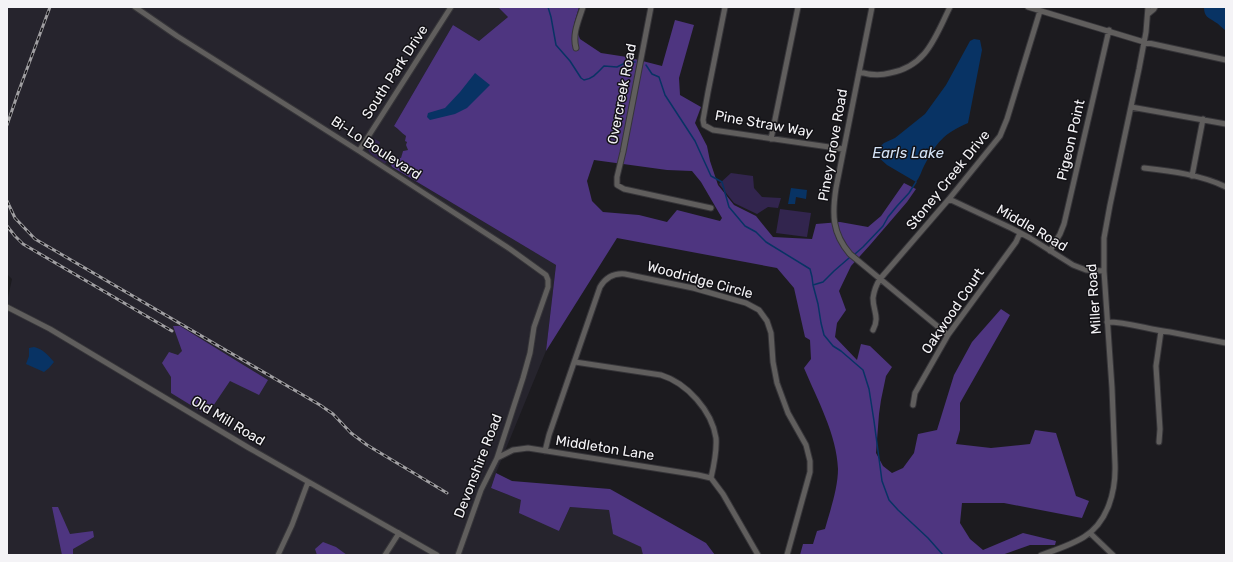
<svg xmlns="http://www.w3.org/2000/svg" width="1233" height="562" font-family="Rubik,sans-serif">
	<style>
		.built { fill: #26242d }
		.green { fill: #32254e }
		.forest { fill: #4e3580; fill-rule: evenodd }
		.water { fill: #083364 }
		.lines { fill: none; stroke-linecap: round; stroke-linejoin: round }
		.stream { stroke: #083364; stroke-width: 1.5 }
		.minor-casing { stroke: #363539; stroke-width: 7 }
		.minor { stroke: #605e5d; stroke-width: 5 }
		.rail-casing { stroke: #a09fa2; stroke-width: 3 }
		.rail { stroke: #131216; stroke-width: 1.5; stroke-dasharray: 4.5; stroke-linecap: butt }
		.labels { text-anchor: middle; dominant-baseline: central; stroke-width: 3; stroke-linejoin: round; paint-order: stroke }
		.street-label { font-size: 14px; fill: #f4f3f6; stroke: #131216 }
		.water-label { font-size: 15px; font-style: italic; fill: #d4e3f6; stroke: #131216 }
	</style>
	<rect width="100%" height="100%" fill="#1c1b1f"/>
	<path class="built" d="M 7,7 L 498,7 L 508,17 L 479,41 L 453,25 L 394,126 L 406,136 L 408,150 L 403,151 L 402,158 L 391,165 L 392,167 L 556,265 L 546,351 L 496,473 L 491,488 L 521,500 L 559,531 L 570,507 L 609,510 L 613,533 L 641,547 L 643,555 L 7,555 L 7,302 L 12,279 L 7,274 Z"/>
	<path class="green" d="M 371,137 L 380,142 L 379,146 L 391,154 L 385,164 C 373,156 362,152 371,137 Z
		M 731,173 L 753,176 L 754,188 L 762,197 L 781,198 L 778,208 L 768,207 L 757,214 L 734,203 L 719,184 Z
		M 780,209 L 811,213 L 807,237 L 776,233 Z"/>
	<path class="forest" d="M 498,7 L 579,7 L 574,24 L 580,39 L 601,53 L 627,57 L 662,66 L 675,20 L 694,25 L 679,78 L 680,95 L 701,107 L 695,123 L 707,146 L 710,161 L 718,185 L 734,205 L 756,216 L 773,237 L 812,239 L 816,224 L 840,222 L 868,227 L 881,216 L 904,183 L 916,189 L 907,202 L 870,245 L 851,266 L 839,291 L 846,310 L 837,323 L 835,337 L 857,360 L 861,344 L 870,346 L 892,367 L 886,376 L 881,400 L 879,414 L 876,453 L 883,466 L 892,473 L 903,468 L 914,453 L 918,434 L 937,430 L 954,375 L 972,342 L 1001,309 L 1010,315 L 960,403 L 960,430 L 956,444 L 991,448 L 1030,444 L 1035,430 L 1056,433 L 1076,496 L 1089,501 L 1082,518 L 1004,503 L 962,503 L 960,523 L 970,539 L 983,550 L 1023,533 L 1056,541 L 1055,545 L 1030,545 L 1002,555 L 800,555 L 803,544 L 813,544 L 817,531 L 825,529 C 830,511 838,488 838,469 C 837,435 817,399 804,368 L 811,359 L 810,340 L 805,337 L 794,288 L 777,268 L 617,238 L 546,351 L 556,265 L 392,167 L 391,165 L 391,159 L 393,157 L 401,158 L 403,151 L 408,150 L 406,145 L 407,142 L 405,141 L 406,136 C 401,133 399,129 394,126 L 453,25 L 479,41 L 508,17 ZM 594,160 L 667,170 L 692,171 L 701,182 L 722,218 L 720,221 L 677,210 L 667,222 L 639,215 L 603,212 L 592,201 L 587,181 Z
		M 173,326 L 180,326 L 268,380 L 259,395 L 230,381 L 207,415 L 171,393 L 171,377 L 162,363 L 169,352 L 178,355 L 182,351 Z
		M 496,473 L 512,481 L 610,489 L 706,543 L 715,555 L 643,555 L 641,547 L 613,534 L 609,510 L 570,507 L 559,531 L 519,513 L 521,500 L 491,488 Z
		M 52,507 L 58,507 L 70,534 L 93,531 L 94,537 L 73,549 L 73,555 L 62,555 Z
		M 323,542 L 336,547 L 347,555 L 317,555 L 315,549 Z"/>
	<path class="water" d="M 1204,7 L 1226,7 L 1226,31 C 1222,28 1219,24 1215,22 C 1208,17 1204,17 1204,7 Z
		M 974,39 L 980,40 L 982,50 L 968,123 C 943,134 937,142 924,166 C 921,172 920,177 916,182 L 887,165 L 876,155 L 875,151 L 884,143 L 895,138 L 925,114 L 946,85 L 970,41 Z
		M 475,73 L 490,85 L 467,108 L 455,114 L 430,120 L 427,117 L 428,113 L 445,108 L 460,92 Z
		M 791,188 L 807,190 L 806,199 L 796,197 L 795,204 L 788,204 Z
		M 34,347 C 43,349 48,355 54,362 L 49,368 L 44,372 L 26,364 L 29,356 L 29,348 Z"/>
	<g class="lines">
		<path class="stream" d="M 548,7 L 551,17 L 556,45 L 570,61 L 581,78 L 584,80 C 593,79 599,71 604,66 L 617,67 L 627,62 L 635,62
			M 646,65 L 652,74 L 659,77 L 665,95 L 695,141 L 711,176 L 722,182 L 729,207 L 745,226 L 756,232 L 766,242 L 810,269 L 812,277 L 813,285 L 818,304 L 821,323 L 824,335 L 833,346 L 841,351 L 863,370 L 869,389 L 874,421 L 882,481 L 889,500 L 898,510 L 928,538 L 943,555
			M 855,254 L 863,247 L 883,226 L 888,217 L 897,206 L 909,193 L 916,182
			M 813,285 L 823,282 L 834,271 L 849,258"/>
		<g class="minor-casing">
			<path id="minor" d="M 135,7 L 177,36 L 359,151 L 510,249 L 546,275 L 548,280 L 548,287 L 534,327 L 530,353 L 523,378 L 497,458 L 481,490 L 458,555
				M 651,7 L 623,152 L 617,177 L 617,185 L 624,189 L 711,208
				M 725,7 L 708,92 L 703,120 L 704,125 L 713,130 L 843,149
				M 872,7 L 836,188 C 832,214 832,233 850,254 L 948,335
				M 1028,7 L 1144,42 L 1226,60
				M 1148,14 L 1154,9 L 1155,7
				M 576,48 C 572,34 579,20 583,7
				M 859,72 C 870,75 879,76 890,73 C 927,66 935,37 950,7
				M 1131,107 L 1226,124
				M 771,139 L 798,7
				M 359,151 L 451,7
				M 1144,168 C 1171,171 1202,175 1226,187
				M 1192,176 L 1203,119
				M 949,199 L 1011,228 L 1030,238 L 1073,265 L 1086,270 L 1104,271
				M 1050,251 L 1060,234 L 1064,224 L 1109,30
				M 7,307 L 50,329 L 249,448 L 437,555
				M 1107,322 C 1129,322 1149,330 1170,332 L 1226,343
				M 873,330 C 880,317 873,311 873,298 C 874,291 876,285 880,279 L 949,199 L 1000,136 L 1007,119 L 1040,11
				M 575,362 L 661,375 C 687,383 712,411 716,438 C 717,451 714,465 711,478 L 723,494 L 758,555
				M 913,405 L 915,393 L 948,335 L 1016,242 L 1020,233
				M 1159,442 L 1160,429 L 1156,366 L 1161,331
				M 545,451 L 549,435 L 600,287 C 606,277 614,273 625,274 L 693,288 L 746,303 L 759,310 L 767,321 L 771,333 L 773,362 L 777,383 L 788,413 L 806,445 L 810,461 L 810,472 L 787,555
				M 497,458 L 513,450 L 528,448 L 698,475 L 711,478
				M 1090,533 L 1113,555
				M 278,555 L 292,525 L 308,482
				M 385,555 L 399,533
				M 1041,555 C 1056,550 1071,545 1084,537 C 1108,522 1116,491 1115,464 L 1112,388 L 1104,271 L 1104,238 L 1110,205 L 1139,69 L 1146,32 L 1148,7"/>
		</g>
		<use href="#minor" class="minor"/>
		<g class="rail-casing">
			<path id="rail" d="M 7,125 L 18,93 L 50,7
				M 7,201 L 15,218 L 35,239 L 320,405 L 333,414 L 351,433 L 367,445 L 447,493
				M 7,226 L 15,236 L 23,244 L 172,331"/>
		</g>
		<use href="#rail" class="rail"/>
	</g>
	<g class="labels">
		<g class="street-label">
			<text transform="translate(395 72) rotate(-57)">South Park Drive</text>
			<text transform="translate(622 94) rotate(-79)">Overcreek Road</text>
			<text transform="translate(764 124) rotate(10)">Pine Straw Way</text>
			<text transform="translate(1071 140) rotate(-77)">Pigeon Point</text>
			<text transform="translate(833 145) rotate(-80)">Piney Grove Road</text>
			<text transform="translate(376 148) rotate(33)">Bi-Lo Boulevard</text>
			<text transform="translate(948 180) rotate(-51)">Stoney Creek Drive</text>
			<text transform="translate(1032 228) rotate(30)">Middle Road</text>
			<text transform="translate(700 280) rotate(15)">Woodridge Circle</text>
			<text transform="translate(1094 299) rotate(-94)">Miller Road</text>
			<text transform="translate(953 311) rotate(-56)">Oakwood Court</text>
			<text transform="translate(228 421) rotate(31)">Old Mill Road</text>
			<text transform="translate(605 448) rotate(9)">Middleton Lane</text>
			<text transform="translate(478 466) rotate(-69)">Devonshire Road</text>
		</g>
		<g class="water-label">
			<text x="908" y="153">Earls Lake</text>
		</g>
	</g>
	<rect width="1233" height="562" fill="none" stroke="#f4f3f6" stroke-width="16"/>
</svg>
